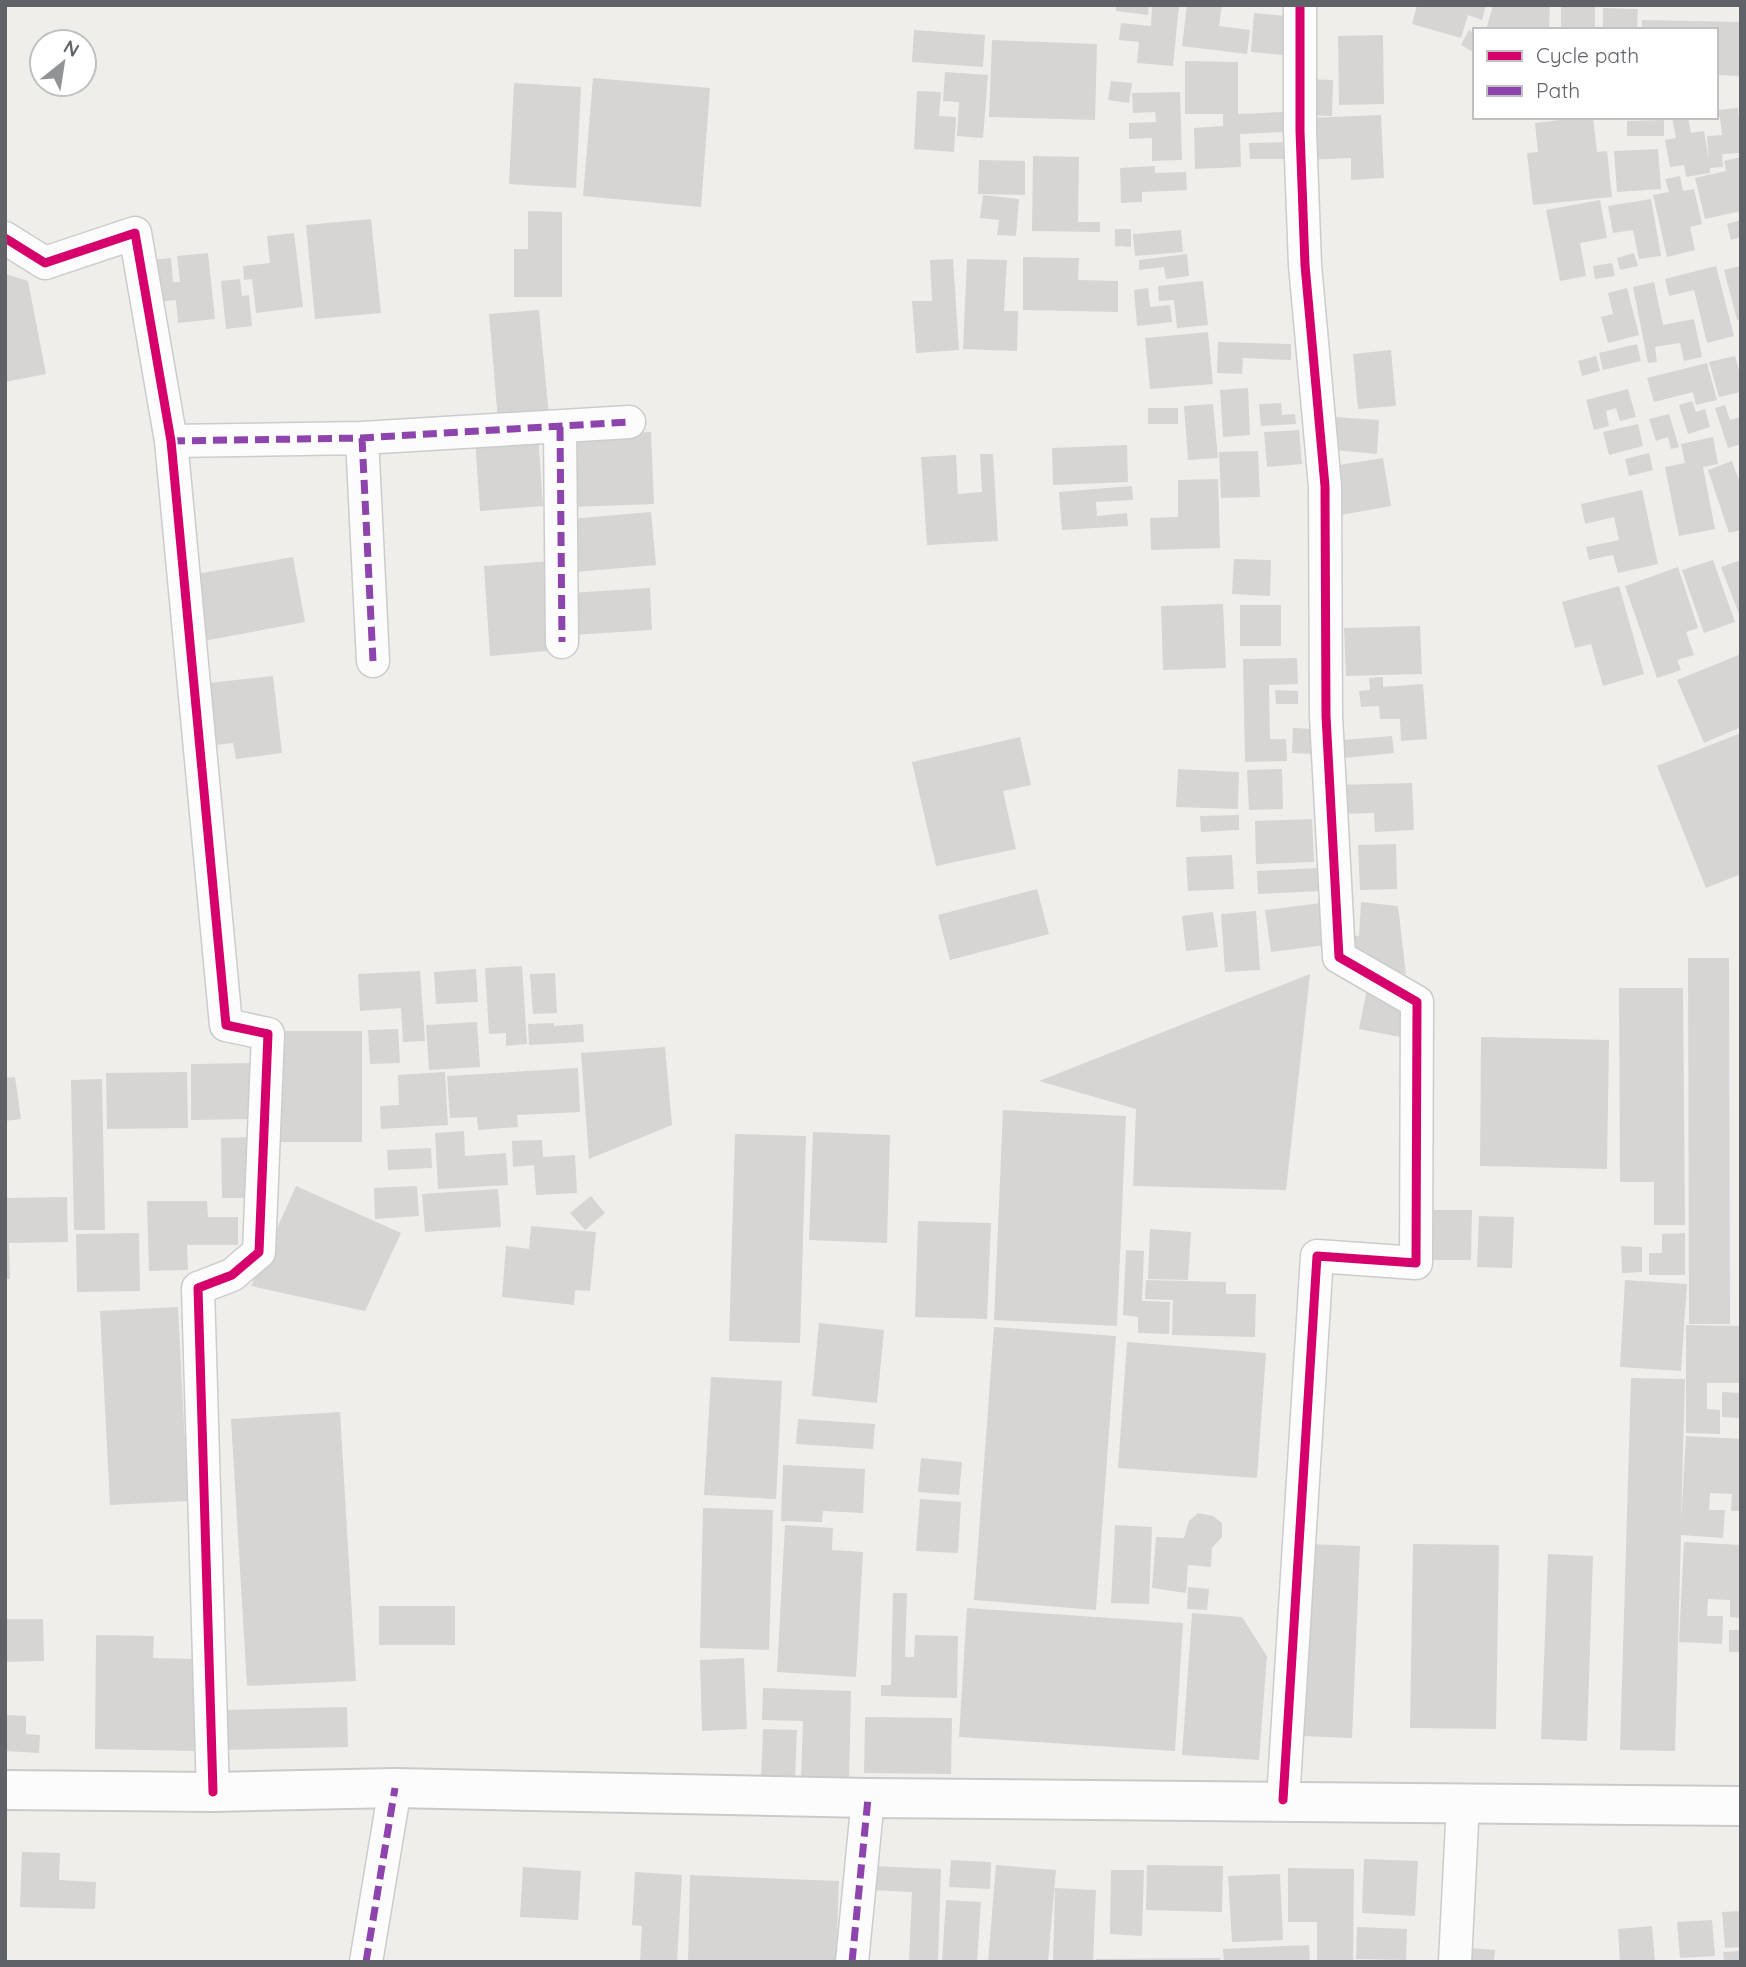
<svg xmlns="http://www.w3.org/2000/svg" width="1746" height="1967" font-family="Quicksand,sans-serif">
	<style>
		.building { fill: #d6d5d3 }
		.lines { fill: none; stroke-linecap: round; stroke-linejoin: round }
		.minor-casing { stroke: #cbcccc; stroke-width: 35 }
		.secondary-casing { stroke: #cacacb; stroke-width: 42 }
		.minor { stroke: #fdfcfc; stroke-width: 32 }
		.secondary { stroke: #fdfcfc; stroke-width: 38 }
		.quiet { stroke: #8e44ad; stroke-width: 7; stroke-dasharray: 14 7; stroke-linecap: butt }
		.cycleway-casing { stroke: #fff; stroke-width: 13 }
		.cycleway { stroke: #d6006c; stroke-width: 9 }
	</style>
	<rect width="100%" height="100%" fill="#efeeea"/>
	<path class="building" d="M 1116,5 L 1149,5 L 1148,15 L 1116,11 Z
		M 1152,5 L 1179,5 L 1173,66 L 1137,63 L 1139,42 L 1119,40 L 1121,23 L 1151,26 Z
		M 1187,5 L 1222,5 L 1219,26 L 1250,30 L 1247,54 L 1182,46 Z
		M 1417,5 L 1486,5 L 1482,20 L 1468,15 L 1461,38 L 1412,24 Z
		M 1493,5 L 1550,5 L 1549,30 L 1486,30 Z
		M 1561,5 L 1595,5 L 1595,30 L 1561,30 Z
		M 1603,8 L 1638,9 L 1637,30 L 1603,30 Z
		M 1254,13 L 1287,16 L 1283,55 L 1251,52 Z
		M 1642,20 L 1741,22 L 1741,76 L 1716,75 L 1716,30 L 1642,30 Z
		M 914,30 L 985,35 L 983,67 L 912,62 Z
		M 1469,30 L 1475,34 L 1475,53 L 1461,45 Z
		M 1383,35 L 1384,104 L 1339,105 L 1338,36 Z
		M 992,40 L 1097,44 L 1095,120 L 989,117 Z
		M 1185,61 L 1238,62 L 1238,114 L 1283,112 L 1283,132 L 1240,134 L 1241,167 L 1195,169 L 1194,128 L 1223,126 L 1223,114 L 1185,114 Z
		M 945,72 L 988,75 L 983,138 L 957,136 L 959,102 L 943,101 Z
		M 593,78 L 710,88 L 701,207 L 583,196 Z
		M 1306,79 L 1333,80 L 1332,116 L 1304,115 Z
		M 1111,81 L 1132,83 L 1129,103 L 1108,100 Z
		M 514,83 L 581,87 L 576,188 L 509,184 Z
		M 917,91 L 941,92 L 939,116 L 956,117 L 954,152 L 914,149 Z
		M 1180,92 L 1182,160 L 1152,161 L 1152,138 L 1129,139 L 1129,123 L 1156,122 L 1155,112 L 1133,113 L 1132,93 Z
		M 1738,108 L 1741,153 L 1722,154 L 1723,167 L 1710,168 L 1710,173 L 1686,177 L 1684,165 L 1670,167 L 1665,140 L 1676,138 L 1672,117 L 1688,117 L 1691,133 L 1704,131 L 1709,160 L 1707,136 L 1722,135 L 1720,117 L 1716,117 L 1716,110 Z
		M 1381,115 L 1384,178 L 1351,180 L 1351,158 L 1307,160 L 1306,118 Z
		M 1584,117 L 1593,117 L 1597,152 L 1607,151 L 1612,197 L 1533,205 L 1527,153 L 1538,152 L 1535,123 Z
		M 1664,120 L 1664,136 L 1627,136 L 1627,121 Z
		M 1288,142 L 1287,159 L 1250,159 L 1249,143 Z
		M 1658,149 L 1661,189 L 1617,192 L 1614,151 Z
		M 1033,156 L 1079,157 L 1078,222 L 1100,222 L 1100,232 L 1032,231 Z
		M 1741,157 L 1741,211 L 1705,219 L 1695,178 L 1726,171 L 1724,161 Z
		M 979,160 L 1025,161 L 1025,195 L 978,194 Z
		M 1155,166 L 1155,173 L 1186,172 L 1187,190 L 1142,192 L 1142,202 L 1121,203 L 1120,168 Z
		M 1680,176 L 1683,191 L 1694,189 L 1702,224 L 1690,227 L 1695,250 L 1667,257 L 1653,195 L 1669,192 L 1665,179 Z
		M 983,195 L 1019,199 L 1016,236 L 997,235 L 999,220 L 980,218 Z
		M 1651,199 L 1661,256 L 1639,259 L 1633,230 L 1613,233 L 1608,206 Z
		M 1600,200 L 1607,238 L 1580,243 L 1586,276 L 1560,281 L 1546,210 Z
		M 528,211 L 562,212 L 562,297 L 514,297 L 514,249 L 528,249 Z
		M 371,219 L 381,313 L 315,319 L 306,225 Z
		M 1741,220 L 1741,237 L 1731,240 L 1727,224 Z
		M 1115,229 L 1131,229 L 1131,247 L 1115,246 Z
		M 1181,230 L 1183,252 L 1135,256 L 1133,234 Z
		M 294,233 L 303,307 L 256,313 L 252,279 L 244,280 L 243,266 L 270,263 L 267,236 Z
		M 208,253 L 215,319 L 178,323 L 176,300 L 148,303 L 143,261 L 171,258 L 173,282 L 180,282 L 177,256 Z
		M 1634,253 L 1638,266 L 1620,270 L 1617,258 Z
		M 1187,254 L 1189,276 L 1166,279 L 1164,267 L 1139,270 L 1139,260 Z
		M 1023,257 L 1079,258 L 1078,280 L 1118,281 L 1118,312 L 1023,310 Z
		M 953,259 L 959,350 L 916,353 L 912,301 L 932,301 L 930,260 Z
		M 967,259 L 1007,260 L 1004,311 L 1018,311 L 1017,351 L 963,349 Z
		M 1612,263 L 1615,276 L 1595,279 L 1593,266 Z
		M 1716,266 L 1734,336 L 1707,343 L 1694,290 L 1669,296 L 1665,279 Z
		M 1741,266 L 1741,319 L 1737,320 L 1724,270 Z
		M 5,274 L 28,281 L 46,374 L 5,382 Z
		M 240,279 L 242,296 L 249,295 L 252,326 L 226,329 L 221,281 Z
		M 1203,281 L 1208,325 L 1177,328 L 1174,300 L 1159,301 L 1158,286 Z
		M 1654,282 L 1663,325 L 1694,319 L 1702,357 L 1684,361 L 1680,343 L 1655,347 L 1657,362 L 1648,363 L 1633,287 Z
		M 1148,288 L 1150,307 L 1170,305 L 1172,322 L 1137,326 L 1134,290 Z
		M 1627,288 L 1639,335 L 1608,343 L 1601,317 L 1613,314 L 1608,293 Z
		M 539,310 L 549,417 L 498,421 L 489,314 Z
		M 1208,332 L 1213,384 L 1150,389 L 1145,338 Z
		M 1218,342 L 1291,344 L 1291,360 L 1243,358 L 1242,374 L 1217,373 Z
		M 1637,344 L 1641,361 L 1603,370 L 1599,353 Z
		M 1391,350 L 1396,406 L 1358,409 L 1353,354 Z
		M 1596,356 L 1600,371 L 1582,376 L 1578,361 Z
		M 1735,356 L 1741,378 L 1741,392 L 1719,397 L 1709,362 Z
		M 1707,363 L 1717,400 L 1696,405 L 1693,392 L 1654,402 L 1647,378 Z
		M 1248,388 L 1250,435 L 1223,437 L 1220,390 Z
		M 1628,389 L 1636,417 L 1620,421 L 1616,408 L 1606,411 L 1609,426 L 1594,430 L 1586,400 Z
		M 1692,401 L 1696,412 L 1705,409 L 1710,427 L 1688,434 L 1679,405 Z
		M 1281,403 L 1282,415 L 1295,414 L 1296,424 L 1261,426 L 1259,404 Z
		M 1213,404 L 1218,458 L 1188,460 L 1184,406 Z
		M 1725,405 L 1730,420 L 1741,417 L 1741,444 L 1728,448 L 1715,408 Z
		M 1148,408 L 1178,408 L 1178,424 L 1148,424 Z
		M 1669,414 L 1679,447 L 1671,449 L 1668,437 L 1656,441 L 1649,419 Z
		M 1335,417 L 1379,420 L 1377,454 L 1333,450 Z
		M 1638,424 L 1643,446 L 1609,455 L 1603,432 Z
		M 1299,430 L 1302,464 L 1267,467 L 1264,432 Z
		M 651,432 L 654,504 L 572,507 L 569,435 Z
		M 538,434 L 543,506 L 480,511 L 475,439 Z
		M 1713,437 L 1718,464 L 1703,467 L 1715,529 L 1679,536 L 1665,467 L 1685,463 L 1681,444 Z
		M 1127,445 L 1128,482 L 1053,485 L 1052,448 Z
		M 1258,451 L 1260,497 L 1221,498 L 1219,452 Z
		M 1649,453 L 1653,470 L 1629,476 L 1625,459 Z
		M 980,454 L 993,454 L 998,541 L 927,545 L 921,457 L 956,455 L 958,494 L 982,492 Z
		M 1383,458 L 1391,506 L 1341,515 L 1333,466 Z
		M 1732,461 L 1741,486 L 1741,530 L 1729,533 L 1708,470 Z
		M 1218,479 L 1220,548 L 1151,550 L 1150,518 L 1178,517 L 1178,480 Z
		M 1132,486 L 1133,500 L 1096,502 L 1097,516 L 1127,513 L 1128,526 L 1062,530 L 1059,492 Z
		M 1642,490 L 1658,564 L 1618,573 L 1613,555 L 1589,560 L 1586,547 L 1619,540 L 1614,517 L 1585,524 L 1581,504 Z
		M 651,512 L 656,565 L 575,572 L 570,519 Z
		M 293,557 L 305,622 L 203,641 L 191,575 Z
		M 1234,559 L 1271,560 L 1270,596 L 1232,594 Z
		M 1713,560 L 1735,622 L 1704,633 L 1682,570 Z
		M 1741,560 L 1741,619 L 1721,567 Z
		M 551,561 L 558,650 L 490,656 L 484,566 Z
		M 1678,567 L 1698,628 L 1686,632 L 1694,655 L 1677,660 L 1681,670 L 1657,678 L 1625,586 Z
		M 1619,586 L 1644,674 L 1603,686 L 1591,644 L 1575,648 L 1562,602 Z
		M 650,588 L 652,630 L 572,635 L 569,593 Z
		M 1223,604 L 1226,668 L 1163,670 L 1161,606 Z
		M 1240,605 L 1281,605 L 1281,646 L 1240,646 Z
		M 1420,626 L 1422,674 L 1346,676 L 1344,628 Z
		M 1741,654 L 1741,727 L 1704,743 L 1677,680 Z
		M 1297,658 L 1298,684 L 1269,685 L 1270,739 L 1286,739 L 1287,761 L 1245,762 L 1243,659 Z
		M 273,676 L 282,753 L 236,759 L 233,743 L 216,745 L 209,683 Z
		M 1383,677 L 1383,687 L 1423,684 L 1427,739 L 1401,741 L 1400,719 L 1380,719 L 1379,706 L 1361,707 L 1359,691 L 1370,690 L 1369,678 Z
		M 1275,690 L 1298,691 L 1298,704 L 1276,704 Z
		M 1293,728 L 1313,729 L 1313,754 L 1292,753 Z
		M 1741,733 L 1741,874 L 1706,888 L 1657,766 Z
		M 1392,736 L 1394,753 L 1345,758 L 1343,740 Z
		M 1020,737 L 1031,785 L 1003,791 L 1016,849 L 936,866 L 912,762 Z
		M 1178,769 L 1239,772 L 1238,809 L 1176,807 Z
		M 1282,769 L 1283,809 L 1249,810 L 1247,770 Z
		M 1412,783 L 1414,830 L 1375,832 L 1374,813 L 1337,814 L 1335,785 Z
		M 1239,815 L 1239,830 L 1201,832 L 1200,816 Z
		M 1312,819 L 1314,862 L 1256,864 L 1255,821 Z
		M 1396,844 L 1397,889 L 1360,890 L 1358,845 Z
		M 1232,855 L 1234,889 L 1188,891 L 1186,857 Z
		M 1319,868 L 1320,891 L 1258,894 L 1257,871 Z
		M 1037,889 L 1049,934 L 950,960 L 938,915 Z
		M 1361,902 L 1398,906 L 1406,974 L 1347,955 L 1345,935 L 1359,936 Z
		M 1321,903 L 1326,945 L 1271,952 L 1265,910 Z
		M 1256,911 L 1260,970 L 1225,972 L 1221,914 Z
		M 1213,912 L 1218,947 L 1186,951 L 1182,916 Z
		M 1688,958 L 1729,958 L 1730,1324 L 1689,1324 Z
		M 522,966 L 527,1044 L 506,1046 L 506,1033 L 489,1034 L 485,968 Z
		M 476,969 L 478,1002 L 436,1004 L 434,972 Z
		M 420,971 L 425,1041 L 403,1042 L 401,1008 L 360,1011 L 358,974 Z
		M 555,973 L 557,1013 L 533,1014 L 530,974 Z
		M 1310,974 L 1286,1190 L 1133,1186 L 1136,1109 L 1039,1081 Z
		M 1619,988 L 1683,988 L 1685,1225 L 1654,1225 L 1654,1182 L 1620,1182 Z
		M 1367,989 L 1408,997 L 1400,1037 L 1359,1029 Z
		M 477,1022 L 480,1067 L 429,1070 L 426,1025 Z
		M 554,1023 L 554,1026 L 583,1024 L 584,1042 L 529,1045 L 528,1024 Z
		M 398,1029 L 400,1063 L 370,1064 L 368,1030 Z
		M 278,1031 L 362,1031 L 362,1142 L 278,1142 Z
		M 1481,1037 L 1609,1040 L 1607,1169 L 1480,1166 Z
		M 665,1047 L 672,1125 L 589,1159 L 581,1053 Z
		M 253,1063 L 254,1119 L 191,1120 L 191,1064 Z
		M 578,1068 L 580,1112 L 517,1115 L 518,1127 L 478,1130 L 477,1117 L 450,1118 L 447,1076 Z
		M 187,1072 L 188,1128 L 107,1129 L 106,1073 Z
		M 445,1072 L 448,1125 L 381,1129 L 380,1106 L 399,1105 L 398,1075 Z
		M 15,1077 L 21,1119 L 5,1121 L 5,1078 Z
		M 102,1079 L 105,1230 L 74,1230 L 71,1080 Z
		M 1003,1110 L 1126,1116 L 1117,1326 L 994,1320 Z
		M 464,1131 L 465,1156 L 506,1153 L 508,1185 L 438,1189 L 435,1133 Z
		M 813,1132 L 890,1135 L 887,1243 L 809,1240 Z
		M 735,1134 L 806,1136 L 800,1343 L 729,1341 Z
		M 251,1137 L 252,1198 L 222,1198 L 221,1138 Z
		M 542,1140 L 543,1157 L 575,1155 L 577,1193 L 536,1195 L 534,1165 L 513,1167 L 512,1141 Z
		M 431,1148 L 432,1168 L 388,1170 L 387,1150 Z
		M 296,1186 L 401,1233 L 365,1311 L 251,1286 Z
		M 417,1186 L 419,1216 L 375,1219 L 374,1188 Z
		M 498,1189 L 501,1227 L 425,1232 L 422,1194 Z
		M 591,1196 L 605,1213 L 585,1230 L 570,1213 Z
		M 67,1197 L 68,1242 L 9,1243 L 10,1279 L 5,1279 L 5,1198 Z
		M 147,1201 L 207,1201 L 208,1217 L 238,1217 L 238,1245 L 187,1245 L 188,1270 L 149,1271 Z
		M 1424,1210 L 1472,1210 L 1471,1260 L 1424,1260 Z
		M 1479,1216 L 1514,1217 L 1512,1268 L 1477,1267 Z
		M 918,1221 L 991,1223 L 987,1319 L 915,1317 Z
		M 531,1226 L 596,1232 L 590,1291 L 575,1290 L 574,1305 L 502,1297 L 506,1246 L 529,1249 Z
		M 1150,1229 L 1191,1232 L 1188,1280 L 1148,1279 Z
		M 139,1233 L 140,1291 L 77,1292 L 76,1234 Z
		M 1685,1233 L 1685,1275 L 1649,1275 L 1649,1253 L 1662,1253 L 1662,1234 Z
		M 1621,1246 L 1642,1247 L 1642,1272 L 1622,1273 Z
		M 1126,1250 L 1144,1251 L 1142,1301 L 1170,1302 L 1169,1334 L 1138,1333 L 1138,1317 L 1123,1315 Z
		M 1146,1280 L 1226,1282 L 1226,1294 L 1256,1294 L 1255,1337 L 1172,1335 L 1173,1300 L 1145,1299 Z
		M 1625,1280 L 1687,1284 L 1681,1371 L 1620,1367 Z
		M 178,1307 L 188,1501 L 110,1505 L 100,1311 Z
		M 819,1323 L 884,1330 L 877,1403 L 812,1396 Z
		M 1686,1325 L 1741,1326 L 1741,1383 L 1707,1383 L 1707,1409 L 1720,1410 L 1720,1434 L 1686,1433 Z
		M 994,1327 L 1116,1336 L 1096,1610 L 974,1600 Z
		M 1127,1342 L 1266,1353 L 1257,1478 L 1118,1468 Z
		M 711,1377 L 782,1381 L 776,1499 L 704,1495 Z
		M 1631,1378 L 1685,1379 L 1681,1523 L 1686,1436 L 1741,1439 L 1741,1511 L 1731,1511 L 1732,1494 L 1710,1493 L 1709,1510 L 1725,1510 L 1723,1538 L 1681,1535 L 1675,1751 L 1620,1750 Z
		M 1722,1392 L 1741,1393 L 1741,1418 L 1722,1417 Z
		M 340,1412 L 356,1681 L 247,1686 L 231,1419 Z
		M 798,1419 L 875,1424 L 873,1449 L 796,1444 Z
		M 921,1458 L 962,1462 L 959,1495 L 918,1492 Z
		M 783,1465 L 865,1469 L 863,1513 L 823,1511 L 822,1522 L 781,1521 Z
		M 920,1499 L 961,1502 L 958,1553 L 916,1551 Z
		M 703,1508 L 773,1510 L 769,1650 L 700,1648 Z
		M 1198,1513 L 1213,1516 L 1222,1523 L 1222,1537 L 1212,1548 L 1211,1567 L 1188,1565 L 1186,1593 L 1152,1588 L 1156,1537 L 1184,1538 L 1189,1521 Z
		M 785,1525 L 833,1528 L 832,1550 L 863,1552 L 856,1677 L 777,1672 Z
		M 1115,1525 L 1152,1527 L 1149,1604 L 1111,1603 Z
		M 1684,1542 L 1741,1545 L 1741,1618 L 1730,1617 L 1730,1600 L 1708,1599 L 1707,1616 L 1723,1616 L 1722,1644 L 1679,1642 Z
		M 1307,1544 L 1360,1546 L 1352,1738 L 1299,1736 Z
		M 1413,1544 L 1499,1545 L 1496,1729 L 1410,1728 Z
		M 1548,1554 L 1593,1556 L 1587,1741 L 1541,1739 Z
		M 1188,1587 L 1209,1589 L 1207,1610 L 1187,1609 Z
		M 893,1593 L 907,1593 L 905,1657 L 914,1657 L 915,1635 L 958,1636 L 957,1698 L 881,1696 L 881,1685 L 891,1685 Z
		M 379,1606 L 455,1606 L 455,1645 L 379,1645 Z
		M 967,1608 L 1183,1623 L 1175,1751 L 959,1737 Z
		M 1192,1613 L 1242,1617 L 1267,1656 L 1259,1760 L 1182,1755 Z
		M 5,1619 L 43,1619 L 44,1661 L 5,1662 Z
		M 1729,1630 L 1741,1630 L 1741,1652 L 1729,1652 Z
		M 96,1635 L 154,1636 L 153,1658 L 197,1659 L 196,1751 L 95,1749 Z
		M 744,1658 L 747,1729 L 702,1731 L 700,1660 Z
		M 763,1688 L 851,1691 L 849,1780 L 801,1778 L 803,1721 L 762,1720 Z
		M 347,1707 L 348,1747 L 222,1750 L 221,1710 Z
		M 5,1715 L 26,1716 L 26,1734 L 40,1735 L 39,1753 L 5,1751 Z
		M 865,1717 L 952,1718 L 951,1774 L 864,1773 Z
		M 763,1729 L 797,1730 L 795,1779 L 761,1778 Z
		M 22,1852 L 60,1853 L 59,1880 L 96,1882 L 95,1909 L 20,1907 Z
		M 1364,1859 L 1418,1861 L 1415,1916 L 1362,1913 Z
		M 951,1860 L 991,1862 L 990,1889 L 949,1887 Z
		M 996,1865 L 1056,1870 L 1048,1962 L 988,1962 Z
		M 1147,1865 L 1223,1866 L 1222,1912 L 1146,1910 Z
		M 872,1866 L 941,1869 L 938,1962 L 909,1962 L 912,1892 L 871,1890 Z
		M 523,1867 L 581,1871 L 578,1920 L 520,1917 Z
		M 1288,1868 L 1354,1869 L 1353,1962 L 1317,1962 L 1317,1922 L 1288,1922 Z
		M 1111,1870 L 1144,1870 L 1142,1936 L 1110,1934 Z
		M 635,1872 L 682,1875 L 677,1962 L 640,1962 L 642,1926 L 632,1925 Z
		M 1280,1874 L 1283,1940 L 1232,1942 L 1228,1876 Z
		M 690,1875 L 839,1881 L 836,1962 L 688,1962 Z
		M 1055,1888 L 1096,1890 L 1093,1962 L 1053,1962 Z
		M 946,1900 L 981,1902 L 977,1962 L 942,1962 Z
		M 1741,1911 L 1741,1947 L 1725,1948 L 1722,1912 Z
		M 1712,1920 L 1715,1956 L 1680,1958 L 1677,1922 Z
		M 1652,1926 L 1655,1962 L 1620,1962 L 1618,1929 Z
		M 1357,1927 L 1407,1929 L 1406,1960 L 1356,1959 Z
		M 1309,1945 L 1310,1962 L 1224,1962 L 1223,1949 Z
		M 1471,1948 L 1495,1950 L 1494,1962 L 1470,1962 Z
		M 1741,1951 L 1741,1962 L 1724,1962 L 1723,1952 Z
		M 1220,1958 L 1220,1962 L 1096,1962 L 1096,1959 Z"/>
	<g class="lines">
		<g class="minor-casing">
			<path id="minor" d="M 5,238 L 45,263 L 135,233 L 171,441 L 226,1025 L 268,1034 L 259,1252 L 232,1275 L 198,1288 L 213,1792
				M 560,427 L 562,642
				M 362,438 L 373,661
				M 171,441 L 362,438 L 629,422
				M 1283,1800 L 1317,1256 L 1416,1263 L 1417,1002 L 1339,957 L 1326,716 L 1325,486 L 1305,265 L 1300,131 L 1300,5
				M 366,1962 L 395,1788
				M 852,1962 L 868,1798
				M 1455,1962 L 1463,1803"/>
		</g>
		<g class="secondary-casing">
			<path id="secondary" d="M 5,1790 L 213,1792 L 395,1788 L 868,1798 L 1741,1806"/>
		</g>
		<use href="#minor" class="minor"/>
		<use href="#secondary" class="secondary"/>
		<path class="quiet" d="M 560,427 L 562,642
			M 362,438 L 373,661
			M 171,441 L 362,438 L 629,422
			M 366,1962 L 395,1788
			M 852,1962 L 868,1798"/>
		<g class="cycleway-casing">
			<path id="cycleway" d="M 5,238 L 45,263 L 135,233 L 171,441 L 226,1025 L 268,1034 L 259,1252 L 232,1275 L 198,1288 L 213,1792
				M 1283,1800 L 1317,1256 L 1416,1263 L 1417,1002 L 1339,957 L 1326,716 L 1325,486 L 1305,265 L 1300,131 L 1300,5"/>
		</g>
		<use href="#cycleway" class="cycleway"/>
	</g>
	<rect width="1746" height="1967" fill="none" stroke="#5f6368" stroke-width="14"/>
	<rect x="1473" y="28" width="245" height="91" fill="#ffffff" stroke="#bfc1c3" stroke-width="2"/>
	<rect x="1487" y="51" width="35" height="10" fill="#d6006c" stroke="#bfc1c3" stroke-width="2"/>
	<text x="1536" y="63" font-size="21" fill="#5f6368">Cycle path</text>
	<rect x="1487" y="86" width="35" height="10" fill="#8e44ad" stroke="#bfc1c3" stroke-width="2"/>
	<text x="1536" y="98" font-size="21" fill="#5f6368">Path</text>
	<g transform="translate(63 63) rotate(30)"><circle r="33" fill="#ffffff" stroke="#bfc1c3" stroke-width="2"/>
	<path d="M0-5L12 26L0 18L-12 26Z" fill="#919496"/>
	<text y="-10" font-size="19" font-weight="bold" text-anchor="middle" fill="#5f6368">N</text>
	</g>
</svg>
